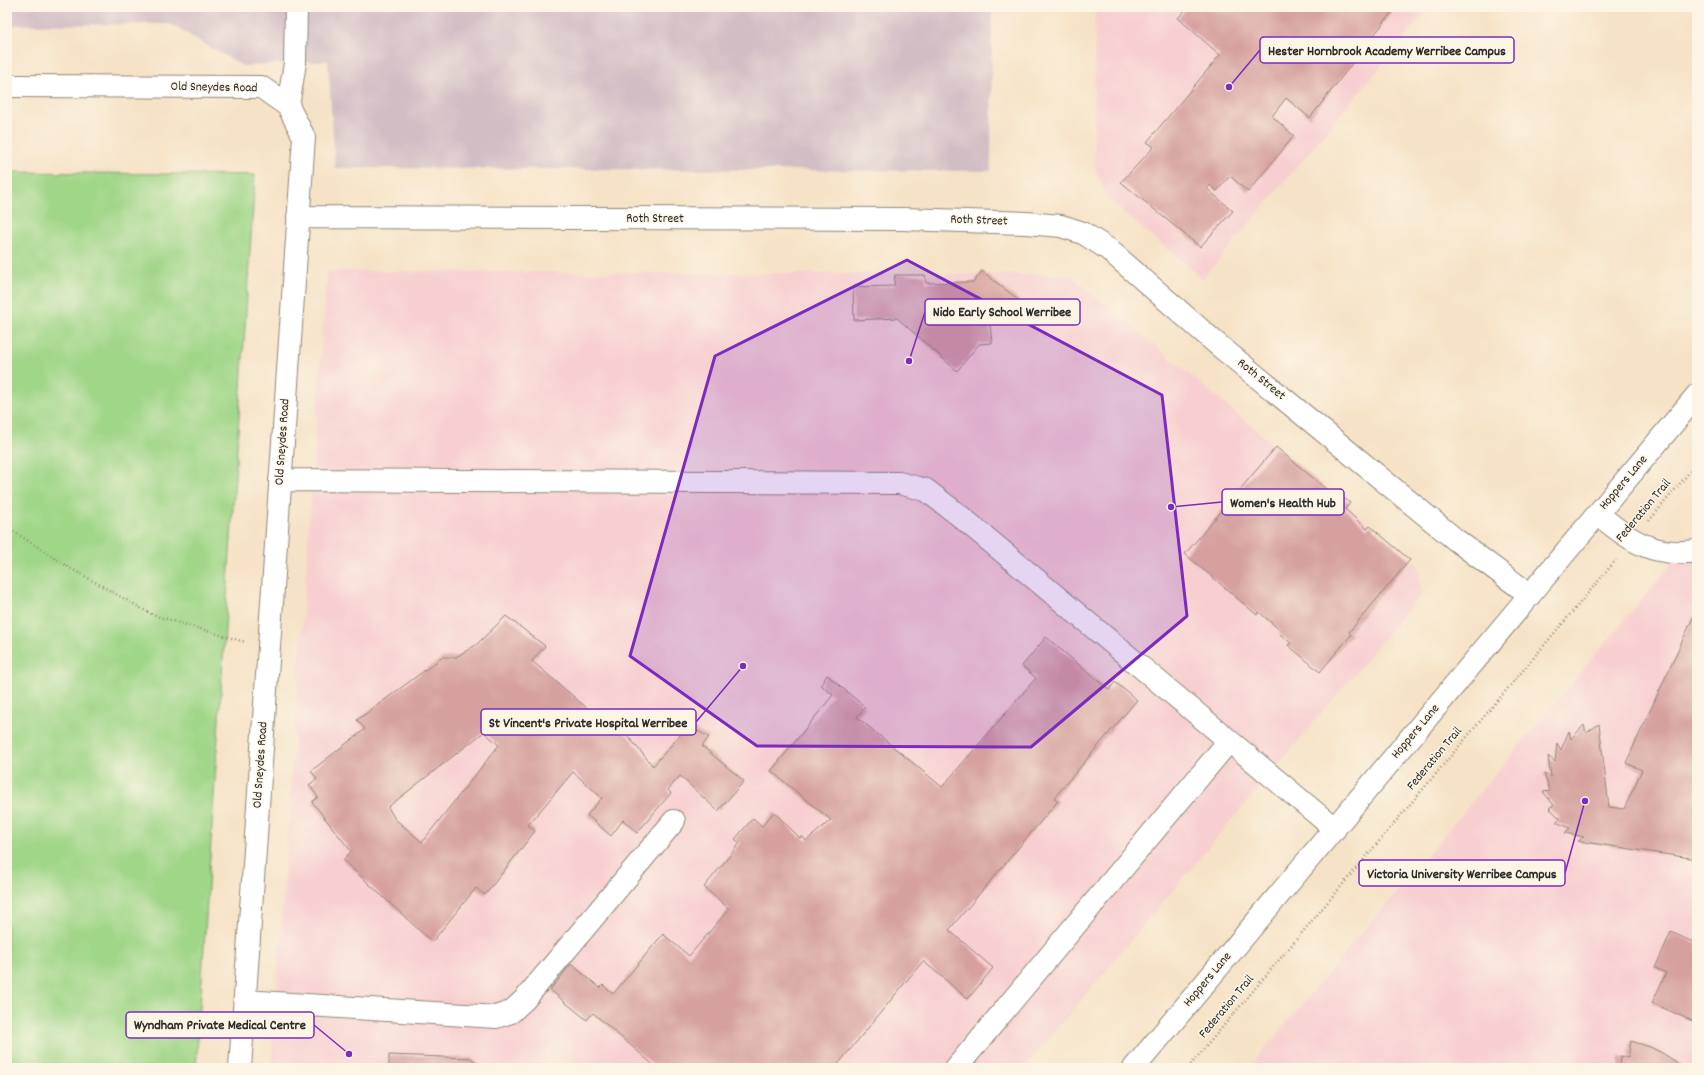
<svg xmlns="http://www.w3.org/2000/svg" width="1704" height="1075" font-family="Dekko,sans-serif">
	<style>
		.built { fill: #f7cfd0 }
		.industrial { fill: #d2bdc5 }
		.green { fill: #a0d688; stroke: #66805a }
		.building { fill: #d6a09e; fill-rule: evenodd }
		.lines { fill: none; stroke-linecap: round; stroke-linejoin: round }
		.minor-casing { stroke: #908678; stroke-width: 24 }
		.path { stroke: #908678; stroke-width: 2.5; stroke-dasharray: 1 3; stroke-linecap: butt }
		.minor { stroke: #fff; stroke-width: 22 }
		.marked { fill: #7b2cbf; fill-opacity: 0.2; stroke: #7b2cbf; stroke-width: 3; stroke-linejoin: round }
		.labels { text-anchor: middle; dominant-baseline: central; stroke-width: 3; stroke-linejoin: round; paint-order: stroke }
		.street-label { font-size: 13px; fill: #2b2b2b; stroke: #fcf5e5 }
		.leader { fill: none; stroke: #7b2cbf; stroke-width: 1.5 }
		.callout-dot { fill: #7b2cbf; stroke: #fcf5e5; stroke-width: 1.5 }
		.callout { fill: #fcf5e5; stroke: #7b2cbf; stroke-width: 1.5 }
		.callout-label { font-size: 14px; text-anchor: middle; font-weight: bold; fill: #2b2b2b }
	</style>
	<rect width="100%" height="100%" fill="#fcf5e5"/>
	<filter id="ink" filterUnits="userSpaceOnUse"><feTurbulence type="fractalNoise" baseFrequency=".025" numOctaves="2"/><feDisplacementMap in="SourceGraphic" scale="8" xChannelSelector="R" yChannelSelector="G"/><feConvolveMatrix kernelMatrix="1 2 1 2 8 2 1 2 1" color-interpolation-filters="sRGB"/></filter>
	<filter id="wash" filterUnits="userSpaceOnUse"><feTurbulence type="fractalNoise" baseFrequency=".012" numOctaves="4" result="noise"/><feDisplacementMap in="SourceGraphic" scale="16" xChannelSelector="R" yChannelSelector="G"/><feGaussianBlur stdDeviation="0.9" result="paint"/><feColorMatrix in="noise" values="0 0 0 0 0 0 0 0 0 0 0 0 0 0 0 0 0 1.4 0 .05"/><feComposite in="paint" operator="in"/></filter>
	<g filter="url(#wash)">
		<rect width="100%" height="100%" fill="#f6e2c6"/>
		<path class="built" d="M 1095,7 L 1430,7 L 1203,279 L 1109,200 L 1094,166 Z
			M 327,271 L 1070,275 L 1418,565 L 1421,594 L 1024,1068 L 271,1068 Z
			M 1697,534 L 1697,1068 L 1249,1068 Z"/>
		<path class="industrial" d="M 7,7 L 992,7 L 991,171 L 335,168 L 328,61 L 243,66 L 170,24 L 7,25 Z"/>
		<path class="green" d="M 7,172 L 255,175 L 196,1068 L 7,1068 Z"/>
		<g id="blocks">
			<path class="building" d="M 1188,7 L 1387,7 L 1392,12 L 1310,118 L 1286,98 L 1272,116 L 1294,136 L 1248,192 L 1230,176 L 1217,191 L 1210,185 L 1207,189 L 1233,211 L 1200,247 L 1121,182 L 1154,147 L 1147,142 L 1220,55 L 1178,18 Z
				M 982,271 L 1021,302 L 1008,317 L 1001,312 L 990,325 L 992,343 L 979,344 L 957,371 L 897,318 L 854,320 L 853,287 L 894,286 L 895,275 L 925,275 L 926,283 L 974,282 Z
				M 1276,447 L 1332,494 L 1335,491 L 1350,503 L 1345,509 L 1367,529 L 1370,526 L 1410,560 L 1349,632 L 1351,635 L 1320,672 L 1288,645 L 1291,643 L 1279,633 L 1281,631 L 1259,612 L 1257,615 L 1185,554 Z
				M 1697,609 L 1697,859 L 1578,841 L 1584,837 L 1565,833 L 1570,828 L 1556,822 L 1560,818 L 1549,808 L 1554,805 L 1543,792 L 1550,791 L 1544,774 L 1551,777 L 1548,756 L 1555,762 L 1557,743 L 1561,750 L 1569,731 L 1571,739 L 1584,725 L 1586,733 L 1599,724 L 1609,807 L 1624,809 L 1642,770 L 1626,763 Z
				M 506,616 L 545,646 L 532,661 L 615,732 L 620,727 L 653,766 L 688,726 L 709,737 L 702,746 L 744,781 L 718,811 L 680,776 L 668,790 L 671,793 L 637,833 L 623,820 L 611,836 L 587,815 L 602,798 L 573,772 L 528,825 L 535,831 L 485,895 L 476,888 L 432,942 L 343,860 L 351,851 L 312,802 L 318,797 L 309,785 L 317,779 L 311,771 L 365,729 L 357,720 L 443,657 L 456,657 L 476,645 ZM 484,732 L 499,745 L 422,842 L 395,819 L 388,807 Z
				M 1046,637 L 1109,690 L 1115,682 L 1137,700 L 1054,798 L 1058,801 L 949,930 L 993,968 L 968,999 L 923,961 L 835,1068 L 657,1068 L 593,1013 L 587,1020 L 550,990 L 571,964 L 600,988 L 603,985 L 613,994 L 663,934 L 689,956 L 729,909 L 704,887 L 740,843 L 735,839 L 753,818 L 762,826 L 774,812 L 800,838 L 802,836 L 806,841 L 831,820 L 771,771 L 833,695 L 821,685 L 827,675 L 865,707 L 857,717 L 942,787 L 1036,678 L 1022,666 Z
				M 1671,932 L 1697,944 L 1697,1023 L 1652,1003 L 1666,973 L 1655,968 Z
				M 1631,1041 L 1650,1047 L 1664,1054 L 1685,1068 L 1619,1068 L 1620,1056 L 1628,1058 Z
				M 389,1055 L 471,1058 L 483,1068 L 389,1068 Z"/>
		</g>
	</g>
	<g filter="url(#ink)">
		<use href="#blocks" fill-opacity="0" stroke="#908678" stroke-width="1"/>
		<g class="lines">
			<g class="minor-casing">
				<path id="minor" d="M 7,86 L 261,87 L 288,106 L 304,137 L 240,1068
					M 288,106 L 295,63 L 296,7
					M 298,217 L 903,219 L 1027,223 L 1061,226 L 1083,233 L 1108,249 L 1217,344 L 1456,540 L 1530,595
					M 280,480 L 899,483 L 926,490 L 960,516 L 1335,829
					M 1598,514 C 1630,541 1653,557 1697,551
					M 245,1001 L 496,1017 L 511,1012 L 525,999 L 674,821
					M 956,1068 L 1229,741
					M 1134,1068 L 1697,395"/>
			</g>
			<path class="path" d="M 1649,521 L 1697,463
				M 7,527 L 70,568 L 153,615 L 245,642
				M 1188,1068 L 1616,560"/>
			<use href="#minor" class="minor"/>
		</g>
	</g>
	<path class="marked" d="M 907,260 L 1162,395 L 1187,616 L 1031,747 L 757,746 L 630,656 L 715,356 Z"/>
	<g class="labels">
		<g class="street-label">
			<text transform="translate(214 88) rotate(1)">Old Sneydes Road</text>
			<text x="655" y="219">Roth Street</text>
			<text transform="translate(979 221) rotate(2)">Roth Street</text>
			<text transform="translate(1261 380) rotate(39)">Roth Street</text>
			<text transform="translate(283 442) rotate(-86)">Old Sneydes Road</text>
			<text transform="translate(1624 483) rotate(-50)">Hoppers Lane</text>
			<text transform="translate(1644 511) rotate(-50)">Federation Trail</text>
			<text transform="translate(1416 732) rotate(-50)">Hoppers Lane</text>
			<text transform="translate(1435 759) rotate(-50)">Federation Trail</text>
			<text transform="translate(261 765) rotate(-86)">Old Sneydes Road</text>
			<text transform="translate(1208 980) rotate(-50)">Hoppers Lane</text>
			<text transform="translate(1227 1007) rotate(-50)">Federation Trail</text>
		</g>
	</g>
	<path class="leader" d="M1229 87L1260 50M909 361L925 312M1171 507L1222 502M743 666L696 722M1585 801L1565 873M349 1054L314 1025"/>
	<g class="callout-dot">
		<circle cx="1229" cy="87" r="4"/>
		<circle cx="909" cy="361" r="4"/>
		<circle cx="1171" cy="507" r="4"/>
		<circle cx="743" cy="666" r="4"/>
		<circle cx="1585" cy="801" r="4"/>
		<circle cx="349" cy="1054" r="4"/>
	</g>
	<g class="callout">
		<rect x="1260" y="37" width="254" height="26" rx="4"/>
		<rect x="925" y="299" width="155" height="26" rx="4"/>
		<rect x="1222" y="489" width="122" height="26" rx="4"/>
		<rect x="481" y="709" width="215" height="26" rx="4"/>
		<rect x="1359" y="860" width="206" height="26" rx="4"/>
		<rect x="126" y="1012" width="188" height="26" rx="4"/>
	</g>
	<g class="callout-label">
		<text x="1387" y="55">Hester Hornbrook Academy Werribee Campus</text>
		<text x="1002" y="316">Nido Early School Werribee</text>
		<text x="1283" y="507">Women's Health Hub</text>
		<text x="588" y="727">St Vincent's Private Hospital Werribee</text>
		<text x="1462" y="878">Victoria University Werribee Campus</text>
		<text x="220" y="1029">Wyndham Private Medical Centre</text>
	</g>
	<rect width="1704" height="1075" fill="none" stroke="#fcf5e5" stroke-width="24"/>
</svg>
